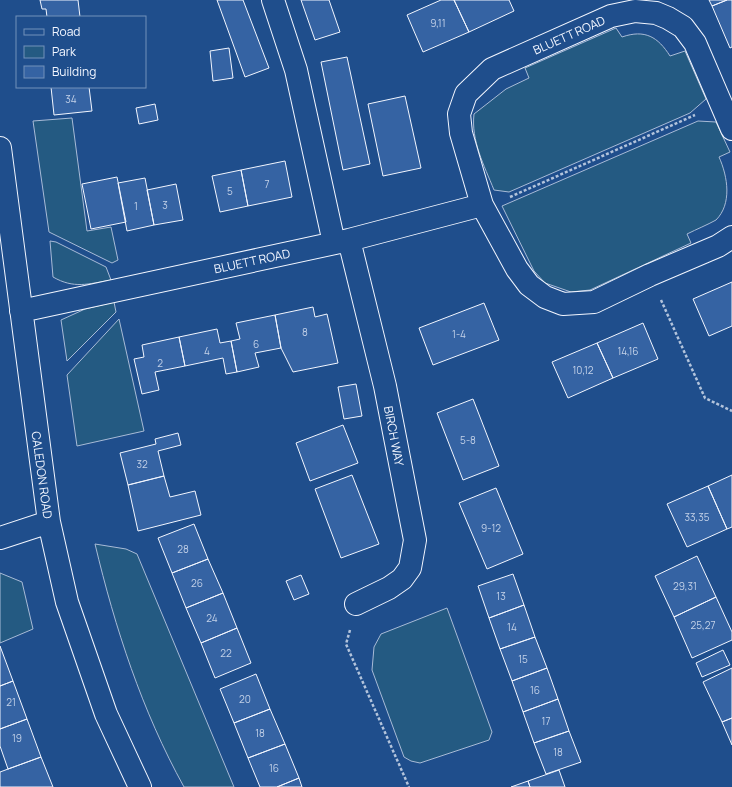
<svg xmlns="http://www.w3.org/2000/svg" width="732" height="787" font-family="Manrope,sans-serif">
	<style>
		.green { fill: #245a82; stroke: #a8bbd7 }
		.building { fill: #3563a3; stroke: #f2f6ff }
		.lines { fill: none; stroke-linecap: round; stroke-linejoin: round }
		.minor-casing { stroke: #f2f6ff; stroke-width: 24 }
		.path { stroke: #b3c4dc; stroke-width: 2.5; stroke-dasharray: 3 2; stroke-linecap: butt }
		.minor { stroke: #1f4e8c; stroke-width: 22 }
		.labels { text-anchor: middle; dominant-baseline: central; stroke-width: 3; stroke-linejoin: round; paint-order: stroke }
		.number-label { font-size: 10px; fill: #c3d1e8 }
		.street-label { font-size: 12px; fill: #f2f6ff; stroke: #1f4e8c }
	</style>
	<rect width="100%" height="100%" fill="#1f4e8c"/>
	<path class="green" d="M 616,28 L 622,37 C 645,29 658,37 670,56 L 685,51 L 706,99 L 690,113 L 509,192 L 494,190 C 484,165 471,141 474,114 L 506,89 L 529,78 L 525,68 Z
		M 72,118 L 87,231 L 111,227 L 118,260 L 112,263 L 49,232 L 33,121 Z
		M 698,121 L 716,122 L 730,152 L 719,157 C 728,177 732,204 716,220 C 707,225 697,229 687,234 L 691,243 L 590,290 L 571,292 L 545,283 L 534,271 L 502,206 Z
		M 50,241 L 56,242 L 106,267 L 111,280 C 88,284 74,289 53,277 Z
		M 114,302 L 116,312 L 67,361 L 61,320 L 85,309 Z
		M 119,319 L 144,431 L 77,446 L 67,375 Z
		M 95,544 L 126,549 L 137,554 L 234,787 L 184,787 C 142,711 115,628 95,544 Z
		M 0,573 L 22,582 L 33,629 L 0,643 Z
		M 447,608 L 492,732 L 489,740 L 420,763 L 411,761 L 404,757 L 372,670 L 374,647 L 381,634 Z"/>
	<path class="building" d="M 40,0 L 78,0 L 80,17 L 47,17 L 46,9 L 42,9 Z
		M 217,0 L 243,0 L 269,68 L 245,77 Z
		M 301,0 L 329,0 L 340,32 L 315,40 Z
		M 441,0 L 454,0 L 469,32 L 423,52 L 407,15 Z
		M 454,0 L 509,0 L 514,11 L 469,32 Z
		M 709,0 L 727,0 L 712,6 Z
		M 727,0 L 732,0 L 732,47 L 730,48 L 712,6 Z
		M 229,48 L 233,78 L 213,81 L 210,51 Z
		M 347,57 L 370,164 L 343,170 L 321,62 Z
		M 51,87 L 89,87 L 92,111 L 54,115 Z
		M 405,96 L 421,168 L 383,176 L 368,104 Z
		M 155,104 L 158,120 L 139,124 L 136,108 Z
		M 285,161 L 292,197 L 248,206 L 241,170 Z
		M 241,170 L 248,206 L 220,212 L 212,176 Z
		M 117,177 L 126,222 L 91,229 L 82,184 Z
		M 145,178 L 154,225 L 127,231 L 118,183 Z
		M 176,184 L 183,220 L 154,225 L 147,190 Z
		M 732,282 L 732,326 L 709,336 L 693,299 Z
		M 484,303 L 499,340 L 433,365 L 419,328 Z
		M 313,307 L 315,317 L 327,314 L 338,363 L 293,372 L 281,348 L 275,315 Z
		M 275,315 L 281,348 L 255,353 L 259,367 L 237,372 L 231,341 L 240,339 L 236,323 Z
		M 643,323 L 658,359 L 613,378 L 597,343 Z
		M 217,329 L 220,343 L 231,341 L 237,372 L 226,374 L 223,358 L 185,366 L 179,337 Z
		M 179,337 L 185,366 L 155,372 L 159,390 L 142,394 L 134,359 L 144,357 L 142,345 Z
		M 597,343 L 613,378 L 568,398 L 552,362 Z
		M 356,384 L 362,416 L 344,419 L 338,387 Z
		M 473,399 L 499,466 L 463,480 L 437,413 Z
		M 343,425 L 358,463 L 310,481 L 296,443 Z
		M 178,433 L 181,445 L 158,451 L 164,476 L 128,485 L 120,453 L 156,444 L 155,439 Z
		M 352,475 L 379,544 L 341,558 L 315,489 Z
		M 732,475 L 732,527 L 727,529 L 708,486 Z
		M 164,476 L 170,497 L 195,491 L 201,515 L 138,531 L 128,485 Z
		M 708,486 L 727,529 L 687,547 L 667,504 Z
		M 496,488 L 523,554 L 487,569 L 459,503 Z
		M 194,524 L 208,559 L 172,573 L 158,538 Z
		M 697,556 L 716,597 L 674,617 L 655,576 Z
		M 208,559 L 223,593 L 186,608 L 172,573 Z
		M 513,574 L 524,605 L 489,618 L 478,586 Z
		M 301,575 L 309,594 L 294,600 L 286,581 Z
		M 223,593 L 237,628 L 201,643 L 186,608 Z
		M 716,597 L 732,632 L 732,640 L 692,658 L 674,617 Z
		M 524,605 L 535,637 L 500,649 L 489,618 Z
		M 237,628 L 251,663 L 215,678 L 201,643 Z
		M 535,637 L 547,668 L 512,681 L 500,649 Z
		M 0,646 L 13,681 L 0,686 Z
		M 723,650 L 730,665 L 702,677 L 696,663 Z
		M 547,668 L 558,699 L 523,712 L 512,681 Z
		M 732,668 L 732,718 L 722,722 L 703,682 Z
		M 256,674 L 270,709 L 234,723 L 220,689 Z
		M 13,681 L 27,719 L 0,729 L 0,686 Z
		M 558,699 L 569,731 L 534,743 L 523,712 Z
		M 270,709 L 285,744 L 248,758 L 234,723 Z
		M 732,718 L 732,745 L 722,722 Z
		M 27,719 L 41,757 L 8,769 L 0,746 L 0,729 Z
		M 569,731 L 581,762 L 546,774 L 534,743 Z
		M 285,744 L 299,778 L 277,787 L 260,787 L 248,758 Z
		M 41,757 L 53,787 L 0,787 L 0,772 Z
		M 559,770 L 565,787 L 530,787 L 528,781 Z
		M 299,778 L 302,787 L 277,787 Z
		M 528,781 L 530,787 L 511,787 Z"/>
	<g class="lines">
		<g class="minor-casing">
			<path id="minor" d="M 273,0 L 296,70 L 334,243
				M 732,129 L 695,43 L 683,27 L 668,18 L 656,13 L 635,11 L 611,16 L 492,69 L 466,94 L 459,114 L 461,133 L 482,205 L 517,269 L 529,285 L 545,297 L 563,304 L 594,302 L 650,275 L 718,246 L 732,237
				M 0,148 L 49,522 L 67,602 L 106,714 L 140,787
				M 349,240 L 385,386 L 415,540 L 410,568 L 402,579 L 389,588 L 356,604
				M 21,311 L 349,240 L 482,205
				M 0,538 L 49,522"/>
		</g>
		<path class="path" d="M 510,197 L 695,115
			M 661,300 L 705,398 L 732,411
			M 350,630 L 346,644 L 409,787"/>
		<use href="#minor" class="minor"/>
	</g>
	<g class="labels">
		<g class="number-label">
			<text x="438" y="23">9,11</text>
			<text x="71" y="99">34</text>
			<text x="267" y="184">7</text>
			<text x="230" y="191">5</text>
			<text x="165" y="205">3</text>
			<text x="136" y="206">1</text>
			<text x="305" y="332">8</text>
			<text x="459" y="334">1-4</text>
			<text x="256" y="344">6</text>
			<text x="207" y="351">4</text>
			<text x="628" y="351">14,16</text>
			<text x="160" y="363">2</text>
			<text x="583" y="370">10,12</text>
			<text x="468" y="440">5-8</text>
			<text x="142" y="464">32</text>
			<text x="697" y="517">33,35</text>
			<text x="491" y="528">9-12</text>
			<text x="183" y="549">28</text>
			<text x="197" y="583">26</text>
			<text x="685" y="586">29,31</text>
			<text x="501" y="596">13</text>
			<text x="212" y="618">24</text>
			<text x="703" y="625">25,27</text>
			<text x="512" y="627">14</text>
			<text x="226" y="653">22</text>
			<text x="523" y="659">15</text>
			<text x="535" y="690">16</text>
			<text x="245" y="699">20</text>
			<text x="11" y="702">21</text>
			<text x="546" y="721">17</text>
			<text x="260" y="733">18</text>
			<text x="17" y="738">19</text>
			<text x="558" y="752">18</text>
			<text x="274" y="768">16</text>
		</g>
		<g class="street-label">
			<text transform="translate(569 35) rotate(-24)">BLUETT ROAD</text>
			<text transform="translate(252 261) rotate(-12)">BLUETT ROAD</text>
			<text transform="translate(394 436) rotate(79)">BIRCH WAY</text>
			<text transform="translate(42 475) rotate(82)">CALEDON ROAD</text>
		</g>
	</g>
	<rect x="16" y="16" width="130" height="72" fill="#1f4e8c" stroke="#7391ba"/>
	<rect x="24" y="29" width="20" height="6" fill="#1f4e8c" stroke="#7391ba"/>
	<text x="52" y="36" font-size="12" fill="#f2f6ff">Road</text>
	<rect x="24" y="46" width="20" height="12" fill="#245a82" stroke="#7391ba"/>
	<text x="52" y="56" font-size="12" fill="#f2f6ff">Park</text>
	<rect x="24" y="66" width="20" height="12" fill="#3563a3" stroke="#7391ba"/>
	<text x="52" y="76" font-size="12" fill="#f2f6ff">Building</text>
</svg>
